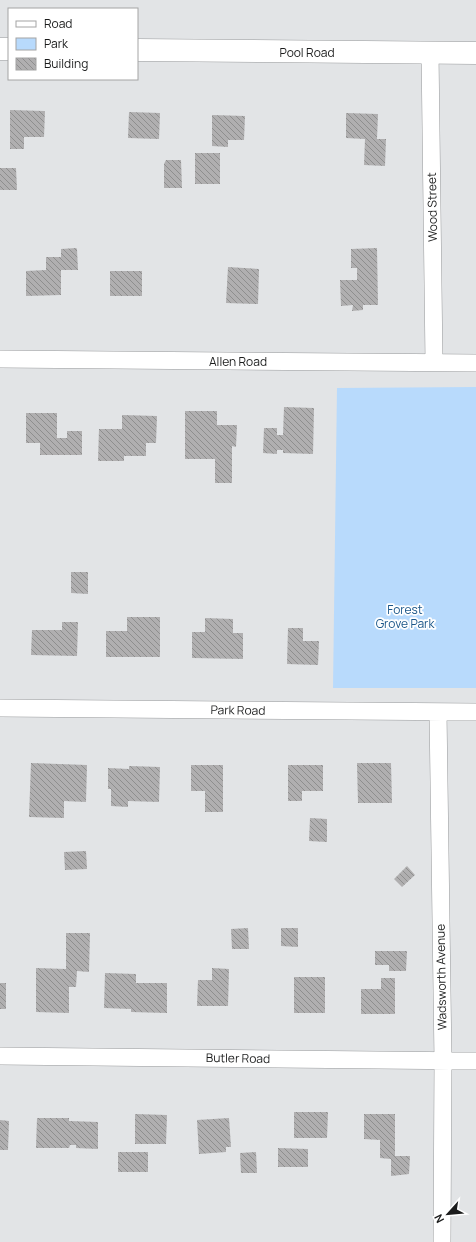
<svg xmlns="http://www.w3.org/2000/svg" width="476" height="1242" font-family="Manrope,sans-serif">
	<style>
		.green { fill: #b8dafc }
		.building { fill: url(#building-back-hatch) }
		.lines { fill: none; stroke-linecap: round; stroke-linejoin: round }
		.minor-casing { stroke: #989a9c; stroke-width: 18 }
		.tertiary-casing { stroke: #989a9c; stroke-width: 23 }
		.minor { stroke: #fff; stroke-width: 17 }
		.tertiary { stroke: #fff; stroke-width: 22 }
		.labels { text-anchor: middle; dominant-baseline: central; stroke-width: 3.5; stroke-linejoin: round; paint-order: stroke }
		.street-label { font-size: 12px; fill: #1b1c1c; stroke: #fff }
		.park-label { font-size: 12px; fill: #1a5689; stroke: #fff }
	</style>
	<defs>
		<pattern id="building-back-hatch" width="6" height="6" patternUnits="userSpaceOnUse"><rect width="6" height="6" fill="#b0afb0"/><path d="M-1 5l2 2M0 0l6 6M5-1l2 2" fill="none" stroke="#8e8e8e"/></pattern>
	</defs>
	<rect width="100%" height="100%" fill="#e2e4e6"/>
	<path class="green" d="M 476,387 L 476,688 L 333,688 L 337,388 Z"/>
	<path class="building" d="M 10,110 L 45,111 L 44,137 L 24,137 L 24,149 L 10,149 Z
		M 129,112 L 160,113 L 159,139 L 128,138 Z
		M 346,113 L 378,114 L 377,139 L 386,139 L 385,166 L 364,165 L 365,139 L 346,138 Z
		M 212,115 L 245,116 L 244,140 L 228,140 L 228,147 L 212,146 Z
		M 195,153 L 220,153 L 220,184 L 195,184 Z
		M 166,160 L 181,160 L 182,188 L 164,188 L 164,164 Z
		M 0,168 L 16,168 L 17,190 L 0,190 Z
		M 76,248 L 77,249 L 78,270 L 61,270 L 61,295 L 26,296 L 26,271 L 46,270 L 46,257 L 61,257 L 61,249 Z
		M 377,248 L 378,305 L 363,305 L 363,310 L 352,311 L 353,305 L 341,306 L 340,280 L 357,280 L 357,268 L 351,268 L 351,249 Z
		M 228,267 L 259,269 L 258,304 L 226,303 Z
		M 110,271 L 142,271 L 142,296 L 110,296 Z
		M 284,407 L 314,408 L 313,454 L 283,453 L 283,450 L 277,450 L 277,454 L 263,453 L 264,428 L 277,428 L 277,435 L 283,435 Z
		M 185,411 L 217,411 L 217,425 L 237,425 L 236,447 L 232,446 L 232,483 L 215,483 L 215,459 L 185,459 Z
		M 26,413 L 57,413 L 57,438 L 67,438 L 67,431 L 82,431 L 82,455 L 40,455 L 40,443 L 26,443 Z
		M 122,415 L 157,416 L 156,443 L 146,443 L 146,456 L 124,456 L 124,461 L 98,461 L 99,429 L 122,429 Z
		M 71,572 L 88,572 L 88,594 L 71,593 Z
		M 127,617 L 160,617 L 160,657 L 106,657 L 106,631 L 127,631 Z
		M 205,618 L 233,619 L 233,633 L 243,633 L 243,659 L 192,658 L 192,632 L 205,632 Z
		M 62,622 L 78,622 L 77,656 L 31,655 L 32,630 L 62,630 Z
		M 288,628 L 303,628 L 303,641 L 319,641 L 318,665 L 287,664 Z
		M 31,763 L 87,765 L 86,802 L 64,801 L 64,818 L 29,817 Z
		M 357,763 L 391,763 L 392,803 L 358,803 Z
		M 191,765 L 223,765 L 223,812 L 205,812 L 205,791 L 191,791 Z
		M 288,765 L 323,765 L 323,791 L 302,791 L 302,801 L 288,801 Z
		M 129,766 L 160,767 L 159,802 L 128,801 L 128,807 L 111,806 L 111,789 L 108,789 L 108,768 L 129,769 Z
		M 310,818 L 327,819 L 327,842 L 309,841 Z
		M 86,851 L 87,869 L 65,870 L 64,852 Z
		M 407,866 L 415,875 L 402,887 L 394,879 Z
		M 248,928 L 249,949 L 232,949 L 231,929 Z
		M 281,928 L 298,928 L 298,947 L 281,946 Z
		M 66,933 L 90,933 L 89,972 L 77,971 L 76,987 L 69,987 L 69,1013 L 36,1012 L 36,968 L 66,969 Z
		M 375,951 L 407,951 L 406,971 L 389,971 L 389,965 L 375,965 Z
		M 212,968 L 229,969 L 228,1006 L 197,1006 L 198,980 L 212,980 Z
		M 105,973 L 136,974 L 136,983 L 167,983 L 167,1013 L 131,1012 L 131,1009 L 104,1008 Z
		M 294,977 L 325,977 L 325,1013 L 294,1013 Z
		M 381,978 L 395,978 L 395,1014 L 361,1014 L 361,989 L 381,989 Z
		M 0,983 L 6,983 L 6,1009 L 0,1009 Z
		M 294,1112 L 328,1112 L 327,1138 L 294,1138 Z
		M 135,1114 L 167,1115 L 166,1144 L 135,1144 Z
		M 364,1114 L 395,1114 L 395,1156 L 410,1156 L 409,1174 L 391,1176 L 391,1159 L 380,1158 L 380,1140 L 364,1139 Z
		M 37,1118 L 69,1118 L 69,1121 L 98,1122 L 98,1149 L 76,1148 L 76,1145 L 70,1145 L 69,1148 L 36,1148 Z
		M 229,1118 L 231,1147 L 226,1147 L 226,1152 L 199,1154 L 197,1120 Z
		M 0,1120 L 9,1121 L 8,1150 L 0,1150 Z
		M 278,1148 L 308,1149 L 308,1167 L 278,1167 Z
		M 118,1152 L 148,1152 L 148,1172 L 118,1172 Z
		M 256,1152 L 257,1173 L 241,1173 L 240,1153 Z"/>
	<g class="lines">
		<g class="minor-casing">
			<path id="minor" d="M 430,52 L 434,362
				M 0,359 L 476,363
				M 0,708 L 476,712
				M 438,712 L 443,1060 L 442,1242
				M 0,1056 L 476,1061"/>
		</g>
		<g class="tertiary-casing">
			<path id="tertiary" d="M 0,49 L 9,49
				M 137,50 L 476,53"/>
		</g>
		<use href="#minor" class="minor"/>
		<use href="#tertiary" class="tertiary"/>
	</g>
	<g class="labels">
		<g class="street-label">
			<text x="307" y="52">Pool Road</text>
			<text transform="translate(432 207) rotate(-91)">Wood Street</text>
			<text x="238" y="361">Allen Road</text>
			<text transform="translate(238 710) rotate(1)">Park Road</text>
			<text transform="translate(441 977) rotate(-91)">Wadsworth Avenue</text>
			<text transform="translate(238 1058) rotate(1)">Butler Road</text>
		</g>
		<g class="park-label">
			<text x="405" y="609">Forest<tspan x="405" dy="14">Grove Park</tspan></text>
		</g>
	</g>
	<rect x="8" y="8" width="130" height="72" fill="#ffffff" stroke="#a4a4a4"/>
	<rect x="16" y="21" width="20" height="6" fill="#ffffff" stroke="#a4a4a4"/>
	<text x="44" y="28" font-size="12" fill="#1b1c1c">Road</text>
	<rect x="16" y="38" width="20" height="12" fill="#b8dafc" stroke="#a4a4a4"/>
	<text x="44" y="48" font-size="12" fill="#1b1c1c">Park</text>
	<rect x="16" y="58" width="20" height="12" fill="url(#building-back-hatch)" stroke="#a4a4a4"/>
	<text x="44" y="68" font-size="12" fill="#1b1c1c">Building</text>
	<g transform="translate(448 1214) rotate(243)" stroke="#ffffff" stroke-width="3" paint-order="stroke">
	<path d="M0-3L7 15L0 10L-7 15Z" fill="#1b1c1c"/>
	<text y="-6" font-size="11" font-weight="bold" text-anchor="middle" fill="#1b1c1c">N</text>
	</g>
</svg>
